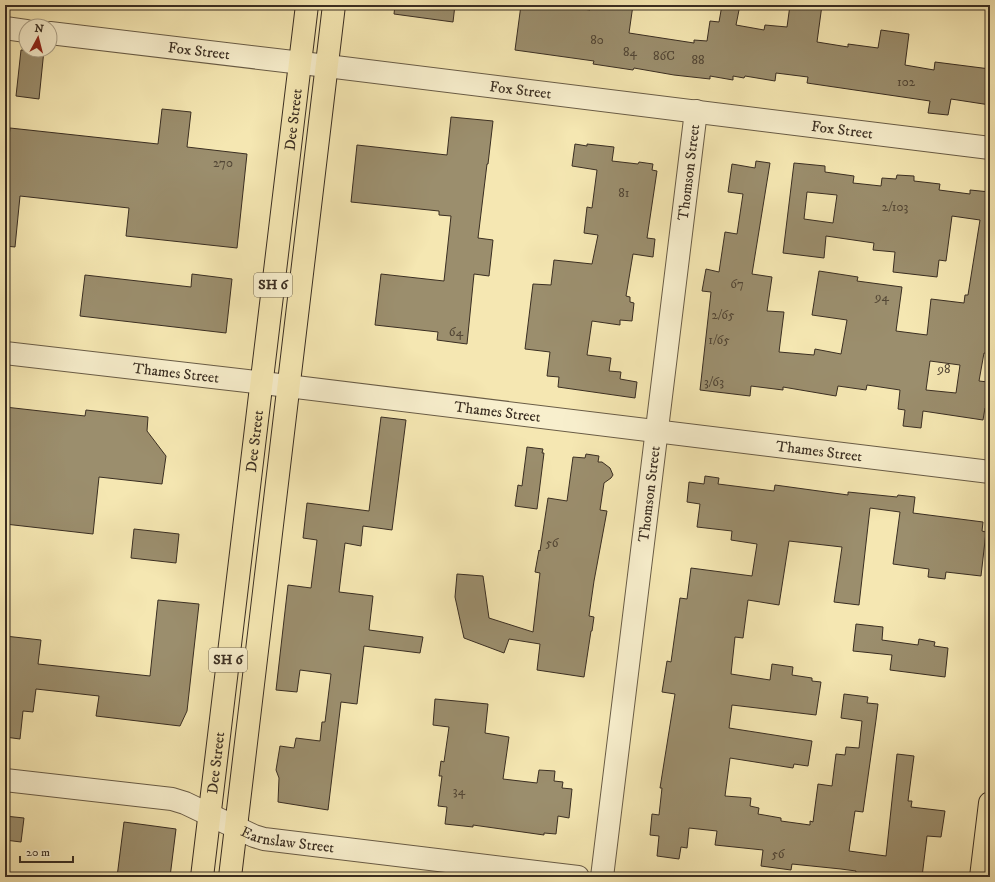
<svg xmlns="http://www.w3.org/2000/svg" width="995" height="882" font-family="'IM FELL DW Pica',serif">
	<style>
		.building { fill: #9b8e6d; stroke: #3a2e22; fill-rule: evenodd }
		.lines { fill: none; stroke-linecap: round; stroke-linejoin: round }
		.minor-casing { stroke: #695c46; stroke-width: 24 }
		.major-casing { stroke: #3a2e22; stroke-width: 24 }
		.minor { stroke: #f8efcd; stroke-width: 22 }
		.major { stroke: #f5e7b2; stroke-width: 22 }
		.labels { text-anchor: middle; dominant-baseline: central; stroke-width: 3; stroke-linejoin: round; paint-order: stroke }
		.number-label { font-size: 13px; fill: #524635 }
		.shield { fill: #f8efcd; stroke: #736855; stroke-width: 1 }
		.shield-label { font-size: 14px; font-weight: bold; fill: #3a2e22 }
		.street-label { font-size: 15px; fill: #3a2e22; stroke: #f8efcd }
	</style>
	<rect width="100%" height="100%" fill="#f5e7b2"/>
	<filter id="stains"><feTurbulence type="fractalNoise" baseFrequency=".005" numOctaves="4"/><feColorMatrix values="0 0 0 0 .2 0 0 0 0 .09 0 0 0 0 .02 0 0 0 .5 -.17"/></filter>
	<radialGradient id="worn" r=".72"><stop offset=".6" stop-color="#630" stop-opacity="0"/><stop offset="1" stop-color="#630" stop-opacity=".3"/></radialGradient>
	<path class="building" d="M 395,5 L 455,5 L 453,22 L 394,14 Z
		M 521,5 L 554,5 L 590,10 L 590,5 L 633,5 L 629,33 L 694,43 L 694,40 L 707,41 L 710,21 L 719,22 L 722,5 L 740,5 L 736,25 L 764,30 L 765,25 L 787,27 L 790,5 L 822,5 L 817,42 L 848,47 L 848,44 L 878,48 L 881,30 L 909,34 L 905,65 L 934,70 L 935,62 L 990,69 L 990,105 L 951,99 L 948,115 L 928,113 L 930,101 L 807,83 L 808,77 L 776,73 L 775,81 L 745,76 L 744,78 L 733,76 L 733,80 L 710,76 L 710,79 L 674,75 L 634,68 L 633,70 L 593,64 L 594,61 L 515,50 Z
		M 21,50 L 44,50 L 39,99 L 16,96 Z
		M 162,109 L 191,112 L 187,147 L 247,154 L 237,248 L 126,236 L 129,208 L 20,196 L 15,247 L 5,246 L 5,172 L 10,128 L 158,144 Z
		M 451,117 L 493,121 L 488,164 L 487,164 L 478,238 L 493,240 L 489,276 L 474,274 L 467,344 L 437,340 L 438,332 L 375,325 L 381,274 L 444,281 L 451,216 L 439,215 L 439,211 L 351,202 L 357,145 L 447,155 Z
		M 575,144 L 587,146 L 587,144 L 614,147 L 612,161 L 638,164 L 639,162 L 653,164 L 652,170 L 657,171 L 647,238 L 655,239 L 653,257 L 633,254 L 626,296 L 630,297 L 630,302 L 634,303 L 632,321 L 620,320 L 620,325 L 592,321 L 587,355 L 611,358 L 609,371 L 621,372 L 620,379 L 637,382 L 635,398 L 558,387 L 559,377 L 547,376 L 550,352 L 525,349 L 533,284 L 551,285 L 554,260 L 592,264 L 598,235 L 584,233 L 587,207 L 592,208 L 597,170 L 572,166 Z
		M 756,161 L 770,163 L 752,274 L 772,277 L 767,311 L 784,312 L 779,352 L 814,355 L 815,349 L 841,354 L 847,320 L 812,315 L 819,271 L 858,277 L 857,281 L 902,287 L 896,331 L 927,335 L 931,299 L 964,303 L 965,295 L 968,295 L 980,220 L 952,216 L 946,261 L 939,260 L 937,277 L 893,272 L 895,252 L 873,250 L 874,243 L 826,236 L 824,258 L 783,253 L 794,163 L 825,166 L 825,172 L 854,176 L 853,183 L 881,186 L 882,178 L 896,179 L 897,175 L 914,176 L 914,181 L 940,184 L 939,190 L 970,194 L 970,190 L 990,192 L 990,354 L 984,353 L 979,381 L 988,382 L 987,392 L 990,393 L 990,409 L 985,408 L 983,420 L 923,411 L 921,428 L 903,426 L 905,410 L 898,409 L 900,390 L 867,385 L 866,390 L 838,386 L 836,396 L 783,387 L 783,390 L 751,386 L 750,396 L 700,390 L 711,292 L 702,291 L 706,269 L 719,272 L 725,232 L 737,234 L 743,194 L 728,192 L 732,164 L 755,168 ZM 807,192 L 837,195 L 833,223 L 804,219 ZM 930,361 L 960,365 L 956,393 L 926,390 Z
		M 192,274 L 232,279 L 226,333 L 80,316 L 85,275 L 191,287 Z
		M 5,407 L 85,416 L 86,410 L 148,417 L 147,431 L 166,456 L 162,484 L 99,477 L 93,534 L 5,524 Z
		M 381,417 L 406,420 L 392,530 L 363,526 L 361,546 L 345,543 L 339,592 L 373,596 L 369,630 L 423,637 L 420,653 L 364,646 L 357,704 L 341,702 L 328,810 L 278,802 L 279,778 L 276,770 L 280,746 L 294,748 L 296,738 L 320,741 L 322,722 L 325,722 L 331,674 L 300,670 L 297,692 L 276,690 L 288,585 L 311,588 L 317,540 L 303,538 L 307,503 L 369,511 Z
		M 527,447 L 543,449 L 542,453 L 544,453 L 537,509 L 515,506 L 518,485 L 522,486 Z
		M 586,454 L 599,456 L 598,462 L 602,462 L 610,468 L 613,475 L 611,478 L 604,483 L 600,510 L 607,511 L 594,581 L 589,616 L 594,617 L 592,631 L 591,631 L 584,677 L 537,670 L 540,644 L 509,639 L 504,653 L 464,638 L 455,597 L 457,574 L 483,576 L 489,618 L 533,632 L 540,573 L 535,572 L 539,550 L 540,551 L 548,498 L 567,501 L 573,457 L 585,458 Z
		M 705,476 L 719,478 L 718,484 L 774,491 L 775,485 L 848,495 L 848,492 L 897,497 L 898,495 L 915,497 L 913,513 L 983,522 L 982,531 L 986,532 L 981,576 L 946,572 L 945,579 L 928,577 L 929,569 L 893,564 L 900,512 L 870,508 L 859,605 L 834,602 L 842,547 L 789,541 L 779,605 L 748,600 L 743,638 L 735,637 L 731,674 L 770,680 L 772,664 L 793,667 L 792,675 L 812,678 L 812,681 L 821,682 L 816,715 L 732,705 L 729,728 L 812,741 L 808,766 L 794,764 L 793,768 L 730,758 L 725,796 L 751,798 L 750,806 L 759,808 L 758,814 L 781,818 L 781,821 L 810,825 L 810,821 L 813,822 L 818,784 L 832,786 L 836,754 L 845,755 L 846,747 L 859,748 L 862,721 L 841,718 L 844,694 L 868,697 L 867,703 L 878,704 L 876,720 L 863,812 L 855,811 L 849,851 L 886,856 L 897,754 L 914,756 L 908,801 L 912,801 L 911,807 L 945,811 L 941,837 L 927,836 L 922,877 L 855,877 L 856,871 L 841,869 L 792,864 L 791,870 L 761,866 L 763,850 L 715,845 L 717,831 L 689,828 L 687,848 L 681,847 L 679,859 L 657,856 L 659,836 L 650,835 L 652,814 L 659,815 L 662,788 L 660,788 L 675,694 L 662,692 L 667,661 L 671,662 L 680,598 L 687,599 L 691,568 L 752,576 L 757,544 L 731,540 L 732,531 L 697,527 L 700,504 L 687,502 L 689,482 L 704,484 Z
		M 134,529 L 179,534 L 176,563 L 131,558 Z
		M 158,600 L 199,604 L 187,711 L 180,726 L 96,716 L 99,696 L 36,689 L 33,712 L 23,711 L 20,739 L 5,737 L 5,636 L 41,640 L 38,664 L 150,676 Z
		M 856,624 L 883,627 L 882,640 L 918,645 L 919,639 L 935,642 L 934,646 L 948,648 L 945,677 L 890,670 L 892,655 L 853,651 Z
		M 435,699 L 488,704 L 485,733 L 509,737 L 503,779 L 537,783 L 539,770 L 555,771 L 554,781 L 563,782 L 562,788 L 572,789 L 569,818 L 558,816 L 556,834 L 544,833 L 544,835 L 473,825 L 473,827 L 445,824 L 447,807 L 438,806 L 442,776 L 439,776 L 441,761 L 444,762 L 449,727 L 433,725 Z
		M 5,816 L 24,818 L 21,842 L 5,840 Z
		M 124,822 L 176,829 L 170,877 L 117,877 Z"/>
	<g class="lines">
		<g class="minor-casing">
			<g id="minor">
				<path d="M 5,28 L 26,31"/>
				<path id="s1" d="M 50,33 L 327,66 L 990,148"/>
				<path id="s2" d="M 5,353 L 247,381 L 990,472"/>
				<path id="s3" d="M 5,780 L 172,799 L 185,803 L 254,836 L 264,839 L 578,877"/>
				<path id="s4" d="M 602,877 L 696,111"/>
			</g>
		</g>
		<g class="major-casing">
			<g id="major">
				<path id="s5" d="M 202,877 L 307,5"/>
				<path d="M 230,877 L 334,5"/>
				<path d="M 981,877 L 990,803"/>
			</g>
		</g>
		<use href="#minor" class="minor"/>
		<use href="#major" class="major"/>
	</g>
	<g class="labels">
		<g class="number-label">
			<text x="597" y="40">80</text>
			<text x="630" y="52">84</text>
			<text x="664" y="56">86C</text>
			<text x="698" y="60">88</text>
			<text x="906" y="82">102</text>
			<text x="223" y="163">270</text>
			<text x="624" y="193">81</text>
			<text x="895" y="207">2/103</text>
			<text x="737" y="284">67</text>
			<text x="882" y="297">94</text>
			<text x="723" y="315">2/65</text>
			<text x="456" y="332">64</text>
			<text x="719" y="340">1/65</text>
			<text x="944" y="369">98</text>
			<text x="714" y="382">3/63</text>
			<text x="552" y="543">56</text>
			<text x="459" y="791">34</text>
			<text x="778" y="854">56</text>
		</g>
		<g class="shield">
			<rect x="254" y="273" width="38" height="24" rx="3"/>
			<rect x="209" y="648" width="38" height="24" rx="3"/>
		</g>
		<g class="shield-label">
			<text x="273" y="285">SH 6</text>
			<text x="228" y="660">SH 6</text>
		</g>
		<g class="street-label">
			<text stroke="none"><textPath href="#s1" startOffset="150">Fox Street</textPath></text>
			<text stroke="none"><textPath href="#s1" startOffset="474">Fox Street</textPath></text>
			<text stroke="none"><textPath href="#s5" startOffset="763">Dee Street</textPath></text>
			<text stroke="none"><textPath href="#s1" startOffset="798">Fox Street</textPath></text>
			<text stroke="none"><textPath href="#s4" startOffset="710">Thomson Street</textPath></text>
			<text stroke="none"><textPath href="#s2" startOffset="172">Thames Street</textPath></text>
			<text stroke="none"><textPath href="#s2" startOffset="496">Thames Street</textPath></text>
			<text stroke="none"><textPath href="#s5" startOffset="439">Dee Street</textPath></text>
			<text stroke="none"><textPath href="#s2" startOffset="820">Thames Street</textPath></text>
			<text stroke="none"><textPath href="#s4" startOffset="386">Thomson Street</textPath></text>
			<text stroke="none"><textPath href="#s5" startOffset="115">Dee Street</textPath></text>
			<text stroke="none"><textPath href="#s3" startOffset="292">Earnslaw Street</textPath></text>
		</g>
	</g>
	<rect width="995" height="882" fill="none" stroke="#f5e7b2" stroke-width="20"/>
	<rect x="6" y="6" width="983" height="870" fill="none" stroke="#3a2e22" stroke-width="2"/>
	<rect x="10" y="10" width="975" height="862" fill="none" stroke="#3a2e22"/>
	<g transform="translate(38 38) rotate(7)"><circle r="19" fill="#f8efcd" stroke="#aca289"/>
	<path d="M0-3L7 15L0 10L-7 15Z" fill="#8f2418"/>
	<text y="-6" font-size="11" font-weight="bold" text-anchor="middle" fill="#3a2e22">N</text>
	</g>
	<path d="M20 856v6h53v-6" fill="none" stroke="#3a2e22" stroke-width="2"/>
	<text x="26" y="856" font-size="12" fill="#3a2e22" stroke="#f8efcd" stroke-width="3" paint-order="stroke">20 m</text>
	<rect width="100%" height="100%" filter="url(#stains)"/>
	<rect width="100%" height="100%" fill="url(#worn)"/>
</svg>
